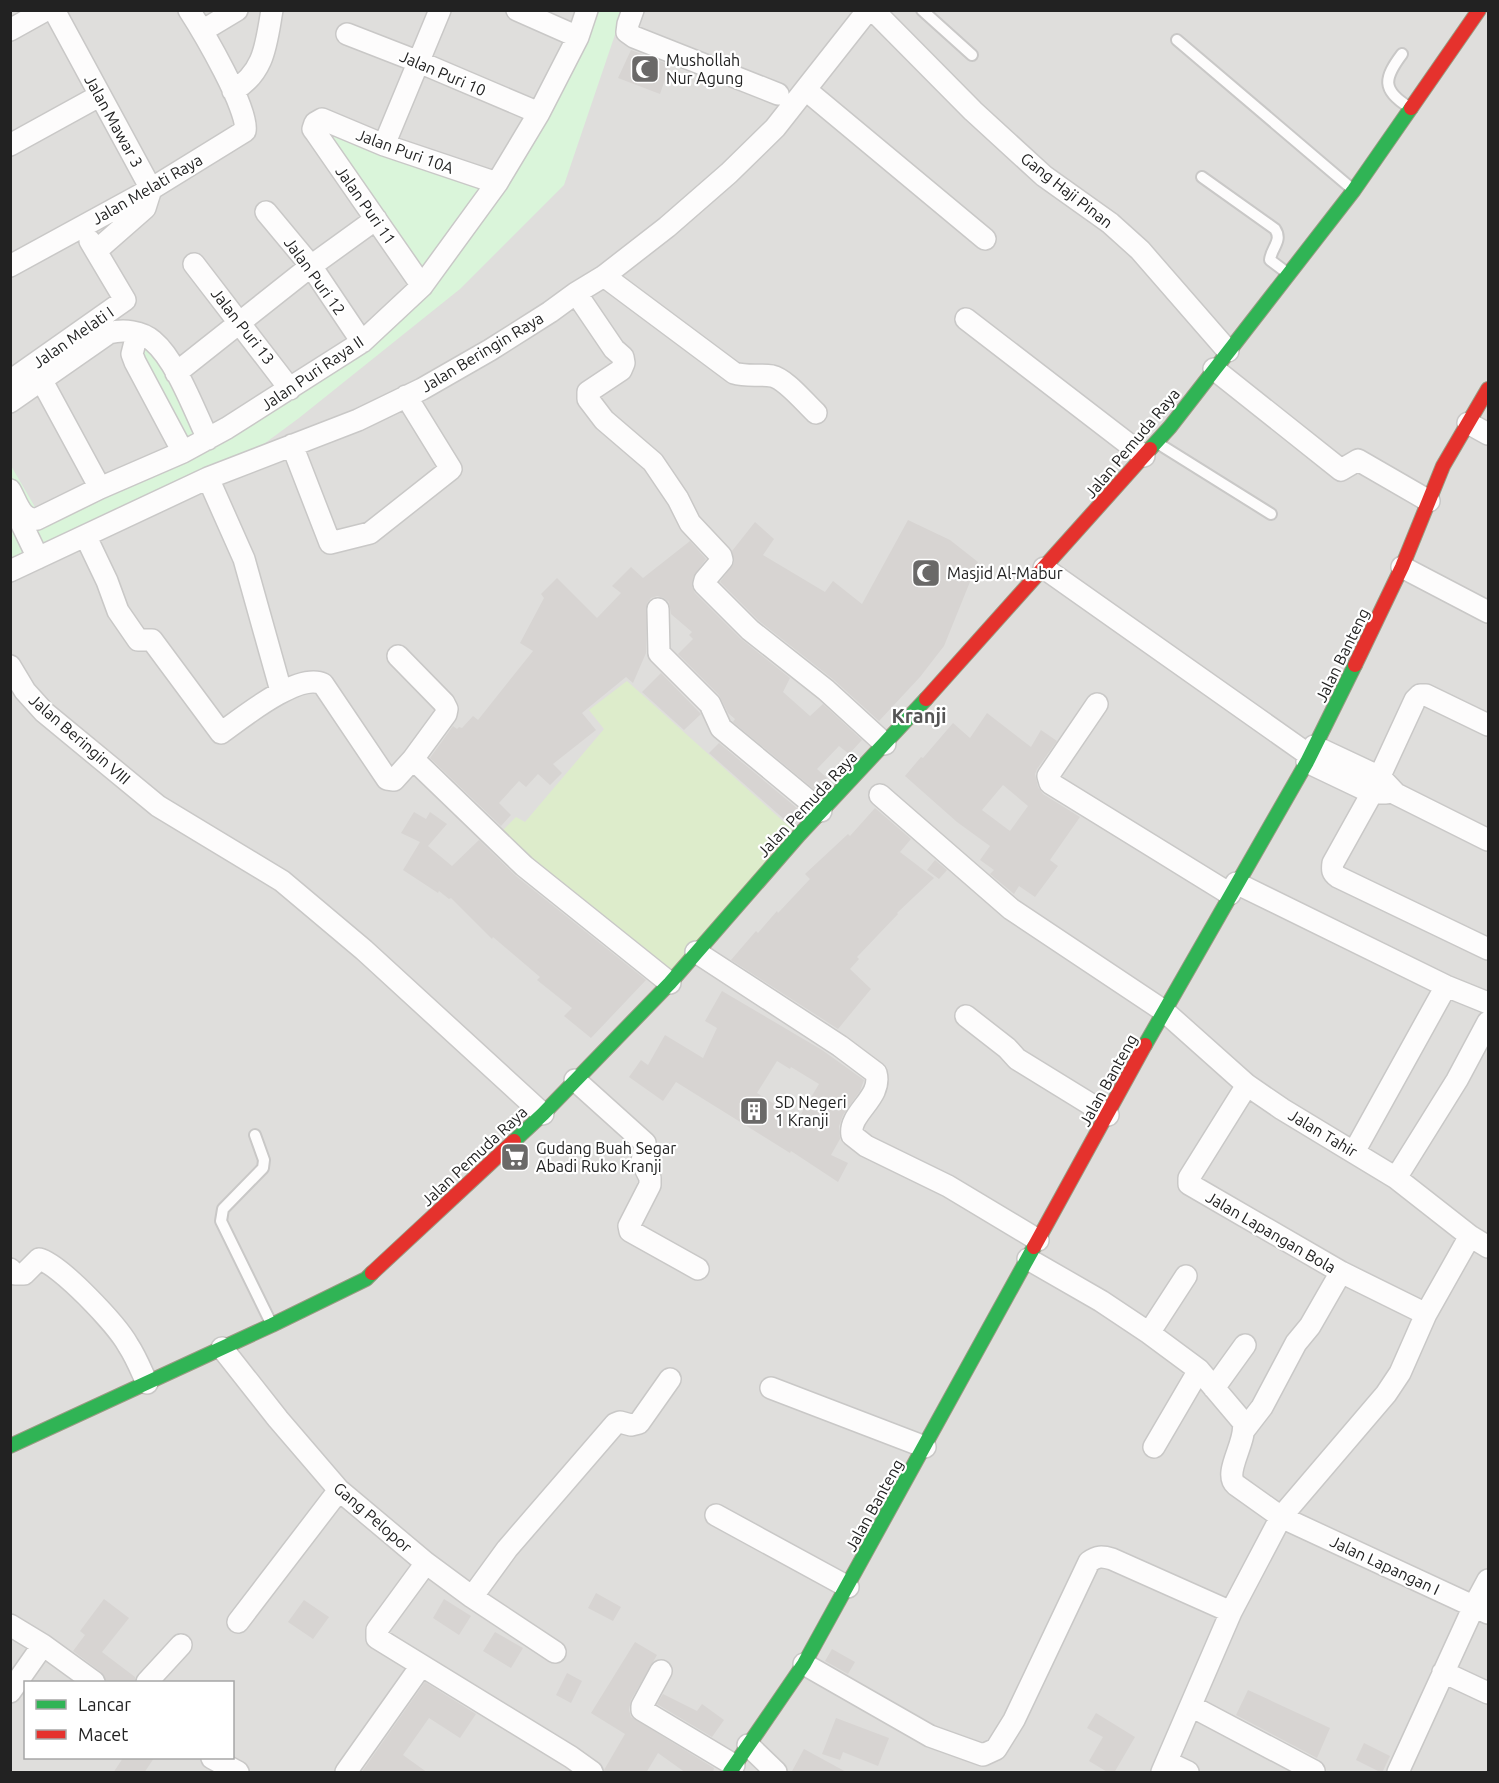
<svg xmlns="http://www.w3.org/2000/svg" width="1499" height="1783" font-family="Ubuntu,sans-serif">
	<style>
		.residential { fill: #dfdedc; fill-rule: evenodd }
		.grass { fill: #ddeccb }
		.park { fill: #daf5da }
		.building { fill: #d7d4d2; fill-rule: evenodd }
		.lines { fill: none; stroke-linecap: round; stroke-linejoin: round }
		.lane-casing { stroke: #c9c8c7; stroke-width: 14 }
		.street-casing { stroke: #c9c8c7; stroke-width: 24 }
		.fast-casing { stroke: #999a82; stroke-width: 16 }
		.jam-casing { stroke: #999a82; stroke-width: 16 }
		.lane { stroke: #fdfcfc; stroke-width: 10 }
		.street { stroke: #fdfcfc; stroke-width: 21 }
		.fast { stroke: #30b455; stroke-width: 14 }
		.jam { stroke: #e5322d; stroke-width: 14 }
		.labels { text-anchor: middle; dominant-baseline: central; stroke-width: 4.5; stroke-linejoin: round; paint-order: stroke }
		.poi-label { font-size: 16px; fill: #222; stroke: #fff; text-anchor: start }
		.street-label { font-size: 16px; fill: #222; stroke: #fff }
		.quarter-label { font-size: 20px; font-weight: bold; fill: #555; stroke: #fff }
	</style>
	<rect width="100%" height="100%" fill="#f0eeeb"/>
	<path class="residential" d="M 11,11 L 1488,11 L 1488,1772 L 11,1772 ZM 26,1682 L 232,1682 L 232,1758 L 26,1758 Z"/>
	<path class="grass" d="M 627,681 L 794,831 L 668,974 L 499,834 L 516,817 L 525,822 L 604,729 L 589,710 Z"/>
	<path class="park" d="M 595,11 L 623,11 L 564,185 L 460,289 L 299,418 L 249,455 L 41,553 L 29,528 L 187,456 L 428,288 Z
		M 322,123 L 490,186 L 425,278 Z
		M 150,341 L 206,438 L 184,450 L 135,344 Z
		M 10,464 L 39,514 L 28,518 L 11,486 Z
		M 10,520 L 27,552 L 10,559 Z"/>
	<path class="building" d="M 631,50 L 670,65 L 660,94 L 618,78 Z
		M 908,520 L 950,540 L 978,562 L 944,646 L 920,677 L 879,721 L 834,680 L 758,620 L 720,582 L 734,563 L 732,551 L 755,522 L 774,539 L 763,555 L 825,592 L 833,581 L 862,604 Z
		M 690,541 L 706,559 L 693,577 L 692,587 L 695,593 L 741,639 L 790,678 L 783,692 L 810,716 L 823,704 L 862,740 L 849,754 L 839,746 L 817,769 L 827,778 L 815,790 L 733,722 L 735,719 L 728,713 L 719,695 L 678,654 L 693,639 L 689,635 L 692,632 L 671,614 L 669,602 L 664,598 L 657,596 L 651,598 L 647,603 L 646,653 L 633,683 L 626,677 L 582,713 L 596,730 L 553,764 L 562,773 L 550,785 L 538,774 L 526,787 L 519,781 L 499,803 L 511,815 L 501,826 L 430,758 L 453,726 L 457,729 L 459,727 L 462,728 L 473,716 L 478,720 L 533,651 L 520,643 L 544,598 L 541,594 L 557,578 L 597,618 L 621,593 L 612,586 L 631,567 L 643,578 Z
		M 661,673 L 701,714 L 684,730 L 642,692 Z
		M 987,713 L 1031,747 L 1041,730 L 1057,741 L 1037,769 L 1035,774 L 1038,787 L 1043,794 L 1080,817 L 1050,860 L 1058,866 L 1035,897 L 1019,886 L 1014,894 L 990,874 L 994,870 L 980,860 L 990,846 L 957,822 L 905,776 L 921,757 L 923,758 L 953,723 L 970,738 ZM 1003,785 L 1028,806 L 1010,831 L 982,810 Z
		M 719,743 L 798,809 L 786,821 L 709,753 Z
		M 875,808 L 911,839 L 900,852 L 934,878 L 897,913 L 898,914 L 857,957 L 859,959 L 850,969 L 871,989 L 838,1029 L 731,960 L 756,931 L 758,933 L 777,911 L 778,913 L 810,879 L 805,874 L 848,834 L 850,836 Z
		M 414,812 L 426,819 L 430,812 L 447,824 L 428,846 L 452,866 L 479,840 L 516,876 L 646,980 L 591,1038 L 564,1016 L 572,1008 L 537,980 L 540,977 L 493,937 L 492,939 L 451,898 L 449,899 L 439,891 L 438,893 L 403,870 L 420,842 L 401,833 Z
		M 935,860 L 947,870 L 939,879 L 927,870 Z
		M 722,991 L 822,1050 L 864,1080 L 860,1091 L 843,1115 L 839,1126 L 840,1139 L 831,1155 L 848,1163 L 838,1182 L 791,1151 L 790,1153 L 676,1082 L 663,1101 L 629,1077 L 641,1060 L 648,1065 L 665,1035 L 703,1058 L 717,1028 L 705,1021 ZM 777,1061 L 790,1069 L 791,1067 L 819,1084 L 798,1119 L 757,1093 Z
		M 596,1593 L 621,1607 L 613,1621 L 588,1608 Z
		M 104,1599 L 129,1618 L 102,1652 L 135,1677 L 135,1683 L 107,1683 L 101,1672 L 73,1651 L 85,1635 L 80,1631 Z
		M 444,1599 L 471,1616 L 459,1635 L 433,1618 Z
		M 304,1600 L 329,1617 L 313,1639 L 288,1622 Z
		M 495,1632 L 523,1648 L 511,1668 L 483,1651 Z
		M 635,1642 L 657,1655 L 631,1700 L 629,1710 L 631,1717 L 714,1768 L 713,1773 L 686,1773 L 658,1753 L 646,1773 L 605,1773 L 604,1770 L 625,1734 L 591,1713 Z
		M 832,1649 L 855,1662 L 848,1674 L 825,1661 Z
		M 567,1673 L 582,1681 L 571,1703 L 556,1695 Z
		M 425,1682 L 476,1714 L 460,1738 L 429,1718 L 403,1755 L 428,1773 L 361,1773 Z
		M 1248,1690 L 1330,1728 L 1317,1758 L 1236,1715 Z
		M 663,1694 L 697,1711 L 702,1704 L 724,1720 L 712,1737 L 657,1704 Z
		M 1096,1713 L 1135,1737 L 1114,1773 L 1109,1773 L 1089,1761 L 1103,1737 L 1087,1728 Z
		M 836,1718 L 889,1738 L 878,1766 L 843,1752 L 840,1760 L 822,1754 Z
		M 1364,1743 L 1390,1756 L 1382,1773 L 1356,1760 Z
		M 804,1749 L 848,1773 L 791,1773 Z
		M 123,1758 L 154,1758 L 144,1773 L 113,1773 Z"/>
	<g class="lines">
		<g class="lane-casing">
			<path id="lane" d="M 922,10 L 972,55
				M 1177,40 L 1351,188
				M 1402,54 C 1384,78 1381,90 1409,107
				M 1202,177 L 1275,229 C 1283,241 1271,248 1270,260 L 1286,272
				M 1159,444 L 1271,514
				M 255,1135 L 264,1160 L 263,1168 L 223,1209 L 221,1221 L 271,1323"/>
		</g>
		<g class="street-casing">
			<path id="street" d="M 54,10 L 151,189 L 145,208 L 96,251
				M 517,10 L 578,37
				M 633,10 L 628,24 L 627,32 L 634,37 L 778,94
				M 873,10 L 973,111 L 1044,176 L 1110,223 L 1140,250 L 1228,351
				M 10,30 L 46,10
				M 202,31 L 237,10
				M 347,34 L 419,62 L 539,113
				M 806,90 L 985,239
				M 233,91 C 265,72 266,44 272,10
				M 10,145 L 99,96
				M 384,145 L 440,10
				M 266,212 L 311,266 L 362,342
				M 194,264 L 290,389
				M 10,266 L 151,189 L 245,131 C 250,111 202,30 189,10
				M 604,276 L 734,373 C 747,377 759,374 772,376 C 786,379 805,403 816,413
				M 422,286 L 316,133 L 313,129 L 315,123 L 322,119 L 384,145 L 497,183
				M 576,293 L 614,349 L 623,357 L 624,363 L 621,370 L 588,392 L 588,399 L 604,420 L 653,462 L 678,499 L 690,523 L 721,556 L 722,560 L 705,580 L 704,584 L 750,630 L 826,690 L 885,744
				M 966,319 L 1144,456
				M 137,334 L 132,354 L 135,362 L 183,452
				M 1214,369 L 1341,470 L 1358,460 L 1429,501
				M 176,373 L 311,266 L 376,219
				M 10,381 L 125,300 L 90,241
				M 42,381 L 100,488
				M 10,402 L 109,333 C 123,329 142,331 153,341 C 176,360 195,412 208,439
				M 1468,423 L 1488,434
				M 292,445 L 330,543 L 370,533 L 451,469 L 406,396
				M 208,478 L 244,559 L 281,691
				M 10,490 C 17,502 21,521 37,519 L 100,488 L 183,452 L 227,428 L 362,342 L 422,286 L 497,183 L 539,113 L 578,37 L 587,10
				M 15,510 L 38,558
				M 86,537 L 107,581 L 118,611 L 138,640 L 152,640 L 221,733 C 242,718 298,672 323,684 L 387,779 L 394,780 L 413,759 L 524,866 L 670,983
				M 1402,567 L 1488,612
				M 1044,568 L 1309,755
				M 10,571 L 208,478 L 358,420 L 422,389 L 490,350 L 550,312 L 576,293 L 604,276 L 667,227 L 729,173 L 775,128 L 868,10
				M 658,609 L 659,653 L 710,704 L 721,728 L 821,811
				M 398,656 L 444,703 L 447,709 L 446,714 L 413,759
				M 10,666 L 25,691 L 44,712 L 158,806 L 282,881 L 364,950 L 543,1114
				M 1097,704 L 1048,776 L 1050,783 L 1230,894
				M 1488,725 L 1426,695 L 1420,695 L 1415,700 L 1372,793 L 1333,863 C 1332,870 1332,873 1338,877 L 1488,949
				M 1314,746 L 1380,777 L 1396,794 L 1488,840
				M 1307,762 L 1372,793 L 1386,793
				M 880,795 L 1011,909 L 1164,1011 L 1247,1085 L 1282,1109 L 1396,1178 L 1470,1236 L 1488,1247
				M 1236,883 L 1446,986 L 1488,1003
				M 696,952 L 840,1046 L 876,1073 C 883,1098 848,1113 852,1135 L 866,1146 L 948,1186 L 1038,1240
				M 966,1016 L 1007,1048 L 1017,1059 L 1108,1115
				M 575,1080 L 645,1143 L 642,1162 L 650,1178 L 650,1185 L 629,1226 L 630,1231 L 698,1269
				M 1247,1085 L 1189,1178 L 1189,1184 L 1341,1272 L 1426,1314
				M 1354,1152 L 1446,986
				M 1396,1178 L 1457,1080 L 1488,1022
				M 1028,1259 L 1101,1301 L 1149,1333 L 1199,1370 L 1243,1422 C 1248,1441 1222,1473 1236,1485 L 1281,1517 L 1488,1613
				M 10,1269 L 15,1274 L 24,1274 L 39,1259 C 60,1264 117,1325 128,1345 C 136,1357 141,1370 147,1383
				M 1149,1333 L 1186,1276
				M 222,1348 L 278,1419 L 339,1490 L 426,1563 L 472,1597 L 555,1652
				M 771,1388 L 925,1447
				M 1214,1388 L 1245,1345
				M 1245,1429 L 1262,1407 L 1296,1343 L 1310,1326 L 1341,1272
				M 1154,1447 L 1199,1370
				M 716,1515 L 848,1587
				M 426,1563 L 377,1630 L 377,1638 L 571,1757 L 592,1772
				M 472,1597 L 507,1549 L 615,1424 L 620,1422 L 631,1425 L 639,1423 L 670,1379
				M 238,1622 L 339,1490
				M 10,1625 L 43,1645 L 94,1682
				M 804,1664 L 930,1736 L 983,1755 L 996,1749 L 1014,1720 L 1089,1562 C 1097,1556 1102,1556 1112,1559 L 1231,1612
				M 661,1671 L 642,1706 L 642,1710 L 734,1765
				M 1443,1672 L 1488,1693
				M 147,1682 L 181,1645
				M 10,1692 L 43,1645
				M 1191,1706 L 1314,1771
				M 748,1745 L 776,1772
				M 212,1758 L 238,1772
				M 1167,1762 L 1188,1772
				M 346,1772 L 421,1666
				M 1162,1772 L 1231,1612 L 1281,1517 L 1386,1394 L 1400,1373 L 1426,1314 L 1470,1236
				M 1398,1772 L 1474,1606 L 1488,1580"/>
		</g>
		<g class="fast-casing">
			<path id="fast" d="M 1150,449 L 1170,427 L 1354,190 L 1411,108
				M 1145,1045 L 1307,762 L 1355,665
				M 514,1141 L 543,1114 L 670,983 L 799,835 L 926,699
				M 10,1446 L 272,1325 L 366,1279 L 372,1273
				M 730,1772 L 804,1664 L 1034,1247"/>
		</g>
		<g class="jam-casing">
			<path id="jam" d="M 1411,108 L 1479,10
				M 1355,665 L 1402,567 L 1443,466 L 1488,389
				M 926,699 L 1150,449
				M 1034,1247 L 1145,1045
				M 372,1273 L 514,1141"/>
		</g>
		<use href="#lane" class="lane"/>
		<use href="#street" class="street"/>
		<use href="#fast" class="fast"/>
		<use href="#jam" class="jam"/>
	</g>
	<defs>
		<g id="mosque-square" transform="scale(1.5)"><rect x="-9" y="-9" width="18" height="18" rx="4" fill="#6a6968" stroke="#fff"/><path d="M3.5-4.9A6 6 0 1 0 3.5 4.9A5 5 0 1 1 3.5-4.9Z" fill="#fff"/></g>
		<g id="building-square" transform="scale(1.5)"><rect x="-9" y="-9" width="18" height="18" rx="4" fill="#6a6968" stroke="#fff"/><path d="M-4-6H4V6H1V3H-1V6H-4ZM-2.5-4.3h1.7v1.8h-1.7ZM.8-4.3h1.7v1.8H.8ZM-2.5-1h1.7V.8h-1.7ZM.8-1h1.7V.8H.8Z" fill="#fff"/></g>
		<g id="supermarket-square" transform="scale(1.5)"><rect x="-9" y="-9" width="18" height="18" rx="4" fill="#6a6968" stroke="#fff"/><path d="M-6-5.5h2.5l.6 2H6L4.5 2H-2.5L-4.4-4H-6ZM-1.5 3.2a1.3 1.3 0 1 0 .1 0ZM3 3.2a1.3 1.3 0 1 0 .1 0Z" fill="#fff"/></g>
	</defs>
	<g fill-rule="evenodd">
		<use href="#mosque-square" x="645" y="69"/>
		<use href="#mosque-square" x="926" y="573"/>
		<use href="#building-square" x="754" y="1111"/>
		<use href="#supermarket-square" x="515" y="1157"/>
	</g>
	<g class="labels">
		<g class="poi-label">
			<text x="666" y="60">Mushollah<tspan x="666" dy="18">Nur Agung</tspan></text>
			<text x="947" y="573">Masjid Al-Mabur</text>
			<text x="775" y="1102">SD Negeri<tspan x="775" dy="18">1 Kranji</tspan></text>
			<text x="536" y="1148">Gudang Buah Segar<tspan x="536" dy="18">Abadi Ruko Kranji</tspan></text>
		</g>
		<g class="street-label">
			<text transform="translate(443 73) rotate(23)">Jalan Puri 10</text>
			<text transform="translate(114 121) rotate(61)">Jalan Mawar 3</text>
			<text transform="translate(405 151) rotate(20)">Jalan Puri 10A</text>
			<text transform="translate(147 189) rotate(-30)">Jalan Melati Raya</text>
			<text transform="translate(1067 190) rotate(38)">Gang Haji Pinan</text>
			<text transform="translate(366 205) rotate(55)">Jalan Puri 11</text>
			<text transform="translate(315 276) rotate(54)">Jalan Puri 12</text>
			<text transform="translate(243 326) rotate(52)">Jalan Puri 13</text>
			<text transform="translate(73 337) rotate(-35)">Jalan Melati I</text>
			<text transform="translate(482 352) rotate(-31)">Jalan Beringin Raya</text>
			<text transform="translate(312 373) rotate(-34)">Jalan Puri Raya II</text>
			<text transform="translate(1132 443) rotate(-50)">Jalan Pemuda Raya</text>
			<text transform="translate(1342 655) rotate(-64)">Jalan Banteng</text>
			<text transform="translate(80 739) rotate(41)">Jalan Beringin VIII</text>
			<text transform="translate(807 804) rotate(-47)">Jalan Pemuda Raya</text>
			<text transform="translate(1108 1080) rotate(-61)">Jalan Banteng</text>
			<text transform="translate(1323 1133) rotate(31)">Jalan Tahir</text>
			<text transform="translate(474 1156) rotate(-43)">Jalan Pemuda Raya</text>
			<text transform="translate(1271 1232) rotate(30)">Jalan Lapangan Bola</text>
			<text transform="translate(874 1505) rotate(-61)">Jalan Banteng</text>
			<text transform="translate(373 1517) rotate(41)">Gang Pelopor</text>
			<text transform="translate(1385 1565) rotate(25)">Jalan Lapangan I</text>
		</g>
		<g class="quarter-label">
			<text x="919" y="715">Kranji</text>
		</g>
	</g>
	<rect width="1499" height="1783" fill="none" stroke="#222222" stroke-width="24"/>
	<rect x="24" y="1681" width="210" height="78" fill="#ffffff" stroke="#a7a7a7" stroke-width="1.5"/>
	<rect x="36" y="1700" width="30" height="9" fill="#30b455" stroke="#a7a7a7" stroke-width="1.5"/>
	<text x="78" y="1711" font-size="18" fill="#222222">Lancar</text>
	<rect x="36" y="1730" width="30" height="9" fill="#e5322d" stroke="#a7a7a7" stroke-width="1.5"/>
	<text x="78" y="1741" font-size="18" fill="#222222">Macet</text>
</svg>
